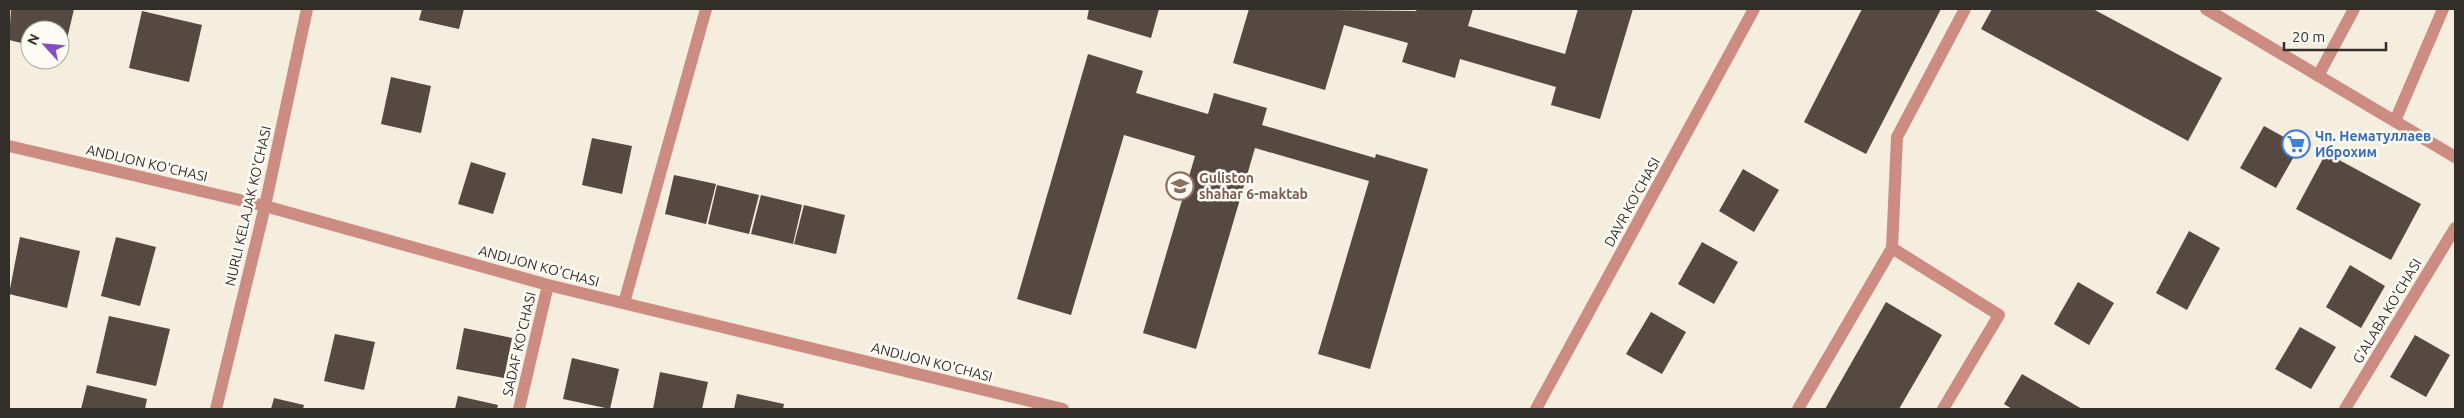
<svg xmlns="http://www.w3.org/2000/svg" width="2464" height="418" font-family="Ubuntu,sans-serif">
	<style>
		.building { fill: #554941 }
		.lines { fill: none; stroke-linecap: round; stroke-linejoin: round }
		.service { stroke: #cc8c82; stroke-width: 12 }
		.minor { stroke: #cc8c82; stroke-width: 12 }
		.labels { text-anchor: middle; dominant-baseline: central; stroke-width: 5; stroke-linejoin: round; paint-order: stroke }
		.shop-label { font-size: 14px; font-weight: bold; fill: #366cbe; stroke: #fefbf5; text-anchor: start }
		.street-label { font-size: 14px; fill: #322f2a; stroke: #fefbf5 }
		.education-label { font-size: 14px; font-weight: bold; fill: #785e54; stroke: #fefbf5; text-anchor: start }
	</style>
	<rect width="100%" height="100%" fill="#f5edde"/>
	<path class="building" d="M 11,9 L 74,9 L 64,52 L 60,51 L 60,30 L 30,30 L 30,45 L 9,40 Z
		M 422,9 L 464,9 L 459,29 L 419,20 Z
		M 1089,9 L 1159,9 L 1151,38 L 1087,19 Z
		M 1249,9 L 1416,11 L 1417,9 L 1473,9 L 1468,26 L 1565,54 L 1578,9 L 1633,9 L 1600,119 L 1551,105 L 1556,87 L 1460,59 L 1455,78 L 1402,62 L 1408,43 L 1344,25 L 1325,90 L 1233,63 Z
		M 1862,9 L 1941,9 L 1866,154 L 1804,122 Z
		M 1992,9 L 2093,9 L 2222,78 L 2188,141 L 1981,29 Z
		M 142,11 L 202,25 L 189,82 L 129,68 Z
		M 1088,54 L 1143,71 L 1136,93 L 1208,114 L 1214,93 L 1267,108 L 1262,125 L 1375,158 L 1376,154 L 1428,169 L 1370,369 L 1318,354 L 1369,181 L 1255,148 L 1196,349 L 1143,333 L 1195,156 L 1124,135 L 1071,315 L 1017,299 Z
		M 391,77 L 431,86 L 421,133 L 381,124 Z
		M 2264,126 L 2300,146 L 2276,188 L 2240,168 Z
		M 592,138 L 632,146 L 622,194 L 582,185 Z
		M 2326,153 L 2421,204 L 2391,260 L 2296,209 Z
		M 471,162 L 506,173 L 493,214 L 458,204 Z
		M 1743,169 L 1779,190 L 1754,232 L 1719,211 Z
		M 674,175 L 716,184 L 706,224 L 665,214 Z
		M 717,185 L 759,195 L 749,234 L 708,224 Z
		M 761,195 L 802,205 L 793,244 L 751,234 Z
		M 804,205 L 845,215 L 836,254 L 794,244 Z
		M 2189,231 L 2220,248 L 2187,310 L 2156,293 Z
		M 20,237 L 80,251 L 67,308 L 9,294 Z
		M 116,237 L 156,247 L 140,306 L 101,296 Z
		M 1702,242 L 1738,262 L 1714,304 L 1678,284 Z
		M 2350,265 L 2385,286 L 2361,328 L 2326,307 Z
		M 2078,282 L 2114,303 L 2089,345 L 2054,324 Z
		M 1886,302 L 1942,335 L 1899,409 L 1825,409 Z
		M 1651,312 L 1686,332 L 1662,374 L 1626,354 Z
		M 109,316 L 170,329 L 156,386 L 96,373 Z
		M 2300,327 L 2336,347 L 2311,389 L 2275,369 Z
		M 464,328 L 512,338 L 504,378 L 456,369 Z
		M 335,334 L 375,342 L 364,390 L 324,381 Z
		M 2415,335 L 2450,355 L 2426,397 L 2390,377 Z
		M 572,358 L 619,369 L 610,409 L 563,399 Z
		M 660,372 L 708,382 L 702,409 L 653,409 Z
		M 2022,374 L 2082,409 L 2012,409 L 2004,404 Z
		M 87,385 L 147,399 L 145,409 L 81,409 Z
		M 737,394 L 784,404 L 783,409 L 734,409 Z
		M 458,396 L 498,405 L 497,409 L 455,409 Z
		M 274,398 L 304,405 L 303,409 L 271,409 Z"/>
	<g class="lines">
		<path class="service" d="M 1943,409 L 1999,315 L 1892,248 L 1897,137 L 1965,9"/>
		<path class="minor" d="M 2206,9 L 2455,157
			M 2318,76 L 2354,9
			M 2395,121 L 2443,9
			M 9,146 L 265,206 L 548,285 L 1063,409
			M 624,303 L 706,9
			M 216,409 L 265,206 L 307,9
			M 519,409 L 548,285
			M 1536,409 L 1754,9
			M 1798,409 L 1892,248
			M 2345,409 L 2455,228"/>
	</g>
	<defs>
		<g id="supermarket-ring" transform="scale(1.4375)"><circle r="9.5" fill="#fefbf5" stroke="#3f7fe0" stroke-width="1.5"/><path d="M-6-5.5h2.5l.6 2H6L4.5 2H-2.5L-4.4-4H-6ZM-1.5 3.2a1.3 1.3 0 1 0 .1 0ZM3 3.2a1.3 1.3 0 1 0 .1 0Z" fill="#3f7fe0"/></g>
		<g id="school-ring" transform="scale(1.4375)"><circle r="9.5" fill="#fefbf5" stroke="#8d6e63" stroke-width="1.5"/><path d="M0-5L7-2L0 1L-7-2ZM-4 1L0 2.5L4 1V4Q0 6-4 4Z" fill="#8d6e63"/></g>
	</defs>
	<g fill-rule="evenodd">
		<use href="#supermarket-ring" x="2296" y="144"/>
		<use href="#school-ring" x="1180" y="186"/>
	</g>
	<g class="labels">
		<g class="shop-label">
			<text x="2315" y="136">Чп. Нематуллаев<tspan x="2315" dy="16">Иброхим</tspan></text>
		</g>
		<g class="street-label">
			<text transform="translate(147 163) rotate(13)">ANDIJON KO'CHASI</text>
			<text transform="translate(1632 202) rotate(-61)">DAVR KO'CHASI</text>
			<text transform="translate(248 206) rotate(-77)">NURLI KELAJAK KO'CHASI</text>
			<text transform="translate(539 266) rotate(15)">ANDIJON KO'CHASI</text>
			<text transform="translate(2387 311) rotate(-59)">G'ALABA KO'CHASI</text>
			<text transform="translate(519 344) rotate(-77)">SADAF KO'CHASI</text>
			<text transform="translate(932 362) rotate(14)">ANDIJON KO'CHASI</text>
		</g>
		<g class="education-label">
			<text x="1199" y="178">Guliston<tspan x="1199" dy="16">shahar 6-maktab</tspan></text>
		</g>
	</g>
	<rect width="2464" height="418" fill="none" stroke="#322f2a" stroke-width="20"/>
	<g transform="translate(45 45) rotate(296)"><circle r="24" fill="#fefbf5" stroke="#aca9a4"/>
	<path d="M0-4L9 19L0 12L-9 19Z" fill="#824dc5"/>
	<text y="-8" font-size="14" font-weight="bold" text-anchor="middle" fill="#322f2a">N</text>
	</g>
	<path d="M2284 42v8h102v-8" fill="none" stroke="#322f2a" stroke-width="2.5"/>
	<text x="2292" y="42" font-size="15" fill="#322f2a" stroke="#fefbf5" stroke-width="4" paint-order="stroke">20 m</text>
</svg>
